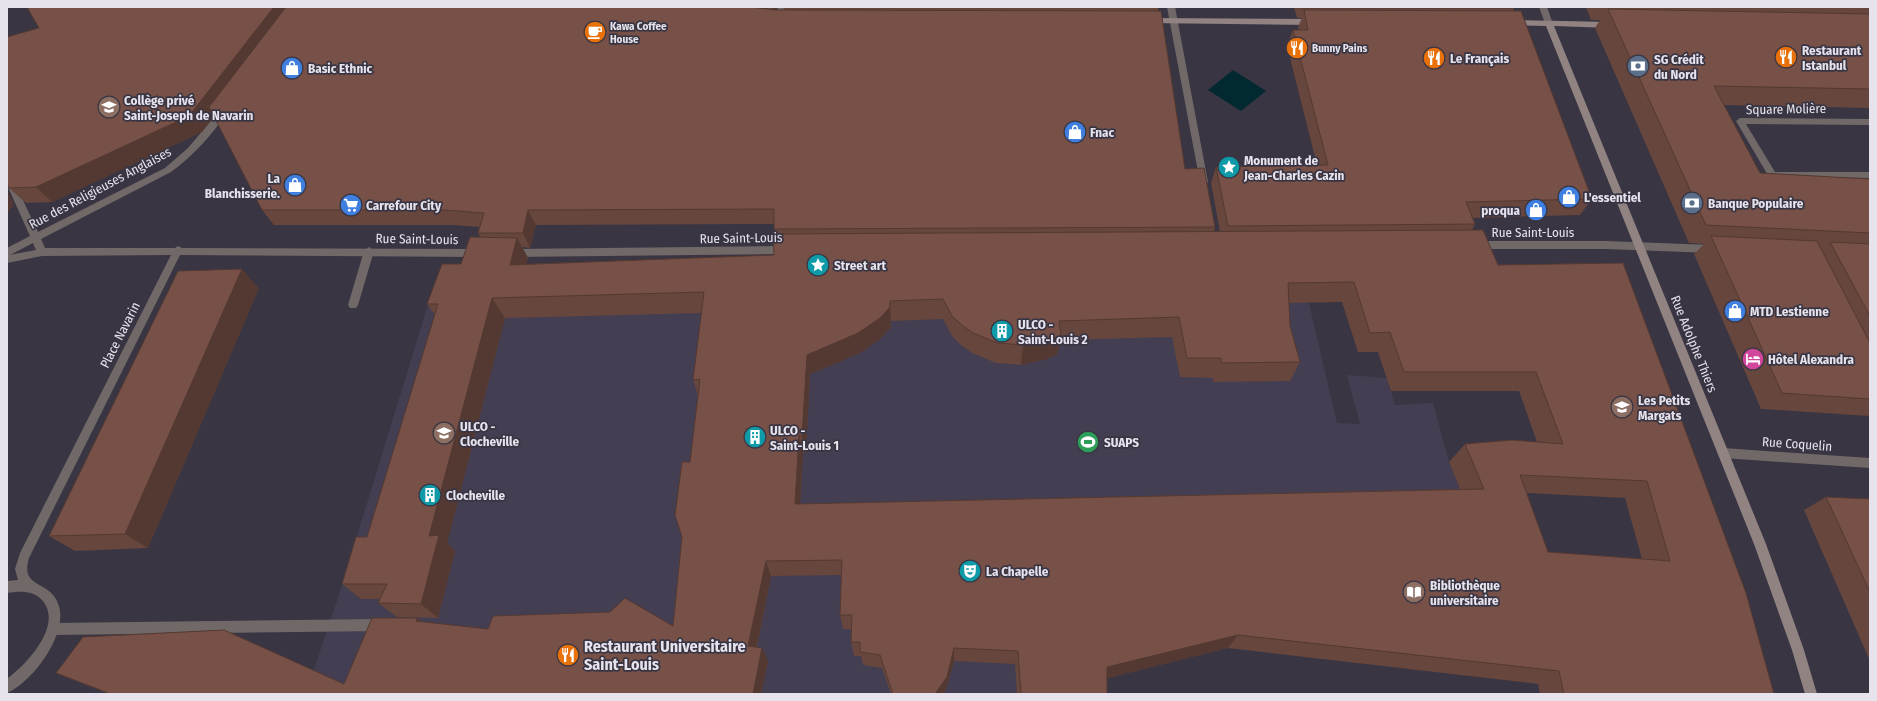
<svg xmlns="http://www.w3.org/2000/svg" width="1877" height="701" font-family="'Fira Sans Condensed',sans-serif">
	<style>
		.built { fill: #443e52 }
		.water { fill: #022930 }
		.lines { fill: none; stroke-linecap: round; stroke-linejoin: round }
		.lane { fill: #716967; fill-rule: evenodd }
		.street { fill: #716967; fill-rule: evenodd }
		.secondary { fill: #918381; fill-rule: evenodd }
		.wall { fill: #66463d; fill-rule: evenodd }
		.shaded-wall { fill: #533932 }
		.building { fill: #775147; stroke: #533932; fill-rule: evenodd }
		.labels { text-anchor: middle; dominant-baseline: central; stroke-width: 3.5; stroke-linejoin: round; paint-order: stroke }
		.far-poi-label { font-size: 11px; font-weight: bold; fill: #e6e3ed; stroke: #393543; text-anchor: start }
		.poi-label { font-size: 13px; font-weight: bold; fill: #e6e3ed; stroke: #393543; text-anchor: start }
		.street-label { font-size: 13px; fill: #e6e3ed; stroke: #393543 }
		.near-poi-label { font-size: 16px; font-weight: bold; fill: #e6e3ed; stroke: #393543; text-anchor: start }
	</style>
	<rect width="100%" height="100%" fill="#393543"/>
	<path class="built" d="M 1299,271 L 1309,303 L 1337,423 L 1360,424 L 1347,375 L 1387,378 L 1395,405 L 1433,403 L 1449,462 L 1473,521 L 1344,661 L 1228,648 L 1102,680 L 1101,694 L 109,694 L 313,672 L 337,601 L 434,285 Z"/>
	<path class="water" d="M 1233,70 L 1266,91 L 1241,111 L 1208,90 Z"/>
	<g class="lines">
		<path class="lane" d="M 1740,118 L 1870,119 L 1870,125 L 1746,124 L 1775,172 L 1870,172 L 1870,178 L 1769,177 L 1736,121 Z
			M 369,247 L 374,251 L 358,305 L 356,308 L 350,308 L 348,305 L 364,251 Z
			M 383,619 L 387,621 L 389,625 L 387,629 L 383,631 L 53,635 L 49,633 L 47,629 L 49,625 L 53,623 Z"/>
		<path class="street" d="M 778,7 L 786,7 L 782,21 L 778,24 L 774,21 Z
			M 1167,7 L 1175,7 L 1208,182 L 1204,185 L 1200,182 Z
			M 1539,7 L 1547,7 L 1553,24 L 1552,26 L 1546,26 Z
			M 224,108 L 228,111 C 213,134 193,156 171,172 L 41,239 L 45,248 L 175,248 L 178,246 L 182,248 L 478,249 L 483,253 L 478,257 L 180,255 L 29,558 C 20,588 47,580 57,601 C 72,630 33,682 7,693 L 7,679 C 27,664 64,625 42,600 C 33,590 19,591 7,593 L 7,581 L 18,580 L 15,569 L 20,553 L 171,255 L 42,256 L 7,263 L 7,248 L 30,236 L 7,185 L 7,172 L 11,175 L 38,232 L 165,168 L 188,148 L 221,109 ZM 33,243 L 36,250 L 9,255 L 10,255 Z
			M 1476,241 L 1605,241 L 1712,245 L 1717,249 L 1712,253 L 1605,249 L 1476,249 L 1471,245 Z
			M 786,246 L 791,250 L 786,254 L 512,257 L 507,253 L 512,249 Z
			M 1723,448 L 1870,458 L 1870,468 L 1723,458 L 1719,456 L 1718,453 L 1719,450 Z"/>
		<path class="secondary" d="M 1149,18 L 1313,19 L 1317,22 L 1313,25 L 1146,23 L 1146,19 Z
			M 1513,20 L 1611,22 L 1615,25 L 1611,28 L 1554,26 L 1766,544 L 1804,650 L 1817,694 L 1805,694 L 1792,650 L 1754,544 L 1546,26 L 1510,25 L 1509,23 Z"/>
	</g>
	<path class="wall" d="M 27,7 L 777,7 L 776,10 L 784,10 L 783,7 L 1158,7 L 1158,11 L 1185,169 L 1215,227 L 1214,232 L 1220,232 L 1211,183 L 1216,167 L 1317,165 L 1287,46 L 1293,30 L 1299,30 L 1298,27 L 1302,18 L 1297,18 L 1294,7 L 1514,7 L 1514,8 L 1513,11 L 1592,199 L 1580,215 L 1473,218 L 1475,224 L 1472,230 L 1498,265 L 1623,263 L 1774,694 L 1540,694 L 1538,684 L 1228,648 L 1107,678 L 1107,694 L 1017,694 L 1015,664 L 954,661 L 946,689 L 943,694 L 891,694 L 882,668 L 863,665 L 861,656 L 854,656 L 851,642 L 852,629 L 843,629 L 840,615 L 841,575 L 771,576 L 757,647 L 762,648 L 768,661 L 761,694 L 109,694 L 86,685 L 56,673 L 344,684 L 417,618 L 423,622 L 488,629 L 673,626 L 690,462 L 698,395 L 693,380 L 702,313 L 505,318 L 447,543 L 455,551 L 438,618 L 397,617 L 378,603 L 380,599 L 361,599 L 342,584 L 367,537 L 435,315 L 427,304 L 461,264 L 480,237 L 478,233 L 479,227 L 453,225 L 274,225 L 262,210 L 214,116 L 202,132 L 52,202 L 26,203 L 9,188 L 39,28 ZM 774,224 L 775,234 L 774,255 L 526,264 L 528,258 L 522,247 L 530,248 L 536,225 ZM 1342,302 L 1358,352 L 1378,352 L 1391,391 L 1519,391 L 1537,442 L 1465,444 L 1449,462 L 1460,489 L 800,504 L 803,453 L 806,453 L 810,374 L 860,353 L 881,338 L 891,327 L 891,321 L 943,319 L 952,336 L 961,345 L 972,353 L 996,363 L 1021,365 L 1047,359 L 1057,354 L 1060,340 L 1172,337 L 1180,377 L 1213,378 L 1213,382 L 1290,381 L 1300,362 L 1290,326 L 1289,303 ZM 1527,493 L 1625,498 L 1642,559 L 1548,552 Z
		M 1586,7 L 1870,7 L 1870,108 L 1724,105 L 1760,173 L 1870,179 L 1870,416 L 1761,409 L 1694,254 L 1704,244 L 1689,243 L 1595,28 L 1600,20 L 1591,20 Z
		M 259,288 L 148,548 L 75,551 L 49,536 Z
		M 1826,497 L 1870,499 L 1870,661 L 1804,510 Z"/>
	<path class="shaded-wall" d="M 274,7 L 296,7 L 202,132 L 52,202 L 36,187 Z
		M 772,7 L 777,7 L 774,16 Z
		M 7,189 L 14,205 L 7,213 Z
		M 528,210 L 536,225 L 530,248 L 523,233 Z
		M 517,238 L 528,258 L 521,285 L 510,265 Z
		M 242,269 L 259,288 L 148,548 L 125,534 Z
		M 492,298 L 505,318 L 447,543 L 455,551 L 438,618 L 421,604 L 429,536 Z
		M 890,301 L 891,327 L 881,338 L 860,353 L 810,374 L 806,453 L 802,436 L 807,355 Z
		M 1061,335 L 1057,354 L 1047,359 L 1021,365 L 1023,345 Z
		M 799,435 L 803,453 L 799,521 L 795,504 Z
		M 766,561 L 771,576 L 754,659 L 748,646 Z
		M 417,618 L 435,632 L 416,621 Z
		M 1238,635 L 1228,648 L 1101,680 L 1107,667 Z
		M 762,648 L 768,661 L 761,694 L 753,694 Z
		M 954,648 L 954,661 L 946,689 L 943,694 L 935,694 Z"/>
	<path class="building" d="M 27,7 L 274,7 L 189,116 L 36,187 L 9,188 L 7,183 L 7,37 L 39,28 Z
		M 286,7 L 751,7 L 775,10 L 1161,11 L 1185,169 L 1204,168 L 1215,227 L 774,229 L 774,209 L 528,210 L 523,233 L 478,233 L 484,213 L 444,210 L 262,210 L 209,107 Z
		M 1300,7 L 1514,7 L 1514,8 L 1300,8 Z
		M 1608,9 L 1870,14 L 1870,89 L 1714,86 L 1760,173 L 1870,179 L 1870,233 L 1706,225 Z
		M 1304,10 L 1521,11 L 1592,199 L 1466,202 L 1475,224 L 1228,226 L 1216,167 L 1328,165 L 1293,30 L 1308,30 Z
		M 1483,230 L 1498,265 L 1623,263 L 1746,593 L 1774,694 L 1564,694 L 1559,671 L 1238,635 L 1107,667 L 1107,694 L 1021,694 L 1018,651 L 954,648 L 947,677 L 935,694 L 893,694 L 880,655 L 860,652 L 860,642 L 851,642 L 852,615 L 840,615 L 842,560 L 766,561 L 748,646 L 762,648 L 753,694 L 111,694 L 56,673 L 83,637 L 224,630 L 344,684 L 372,618 L 417,618 L 416,621 L 488,629 L 493,616 L 610,612 L 625,598 L 673,626 L 682,537 L 675,515 L 682,462 L 690,462 L 700,379 L 693,380 L 704,292 L 492,298 L 429,536 L 439,535 L 421,604 L 378,603 L 387,584 L 342,584 L 356,537 L 367,537 L 438,304 L 427,304 L 442,264 L 461,264 L 470,237 L 517,238 L 510,265 L 774,255 L 773,234 ZM 1354,282 L 1370,333 L 1390,332 L 1404,372 L 1536,372 L 1563,444 L 1512,440 L 1465,444 L 1484,489 L 795,504 L 799,435 L 802,436 L 807,355 L 858,333 L 880,318 L 890,307 L 890,301 L 943,299 L 952,316 L 962,325 L 973,333 L 998,343 L 1023,345 L 1050,340 L 1061,335 L 1059,321 L 1179,317 L 1187,358 L 1221,358 L 1221,363 L 1300,362 L 1290,326 L 1288,283 ZM 1520,475 L 1647,481 L 1670,561 L 1548,552 Z
		M 1711,236 L 1817,241 L 1870,343 L 1870,399 L 1782,393 Z
		M 1830,242 L 1870,244 L 1870,316 Z
		M 242,269 L 125,534 L 49,536 L 178,271 Z
		M 1826,497 L 1870,499 L 1870,592 Z"/>
	<defs>
		<g id="cafe-disc" transform="scale(1.15)"><circle r="9.5" fill="#e8710a" stroke="#393543"/><path d="M-5.5-4.5H6V0H3Q3 3.5 0 3.5H-2.5Q-5.5 3.5-5.5 0ZM3-3.2v2h1.7v-2ZM-6 4.5H4V6H-6Z" fill="#fff"/></g>
		<g id="restaurant-disc" transform="scale(1.15)"><circle r="9.5" fill="#e8710a" stroke="#393543"/><path d="M-5-6h1v4h1v-4h1v4h1v-4h1v5L-1.5 .5V6h-2V.5L-5-1ZM5-6V6H3V1.5H1.5Q1.5-4 5-6Z" fill="#fff"/></g>
		<g id="bank-disc" transform="scale(1.15)"><circle r="9.5" fill="#5c6f8a" stroke="#393543"/><path d="M-6-4H6V4H-6ZM0-2.3a2.3 2.3 0 1 0 0 4.6a2.3 2.3 0 1 0 0-4.6Z" fill="#fff"/></g>
		<g id="shop-disc" transform="scale(1.15)"><circle r="9.5" fill="#3f7fe0" stroke="#393543"/><path d="M-5-2.5h2.3a2.7 3.5 0 0 1 5.4 0H5L5.5 6h-11ZM-1.5-2.5h3a1.5 2.3 0 0 0-3 0Z" fill="#fff"/></g>
		<g id="school-disc" transform="scale(1.15)"><circle r="9.5" fill="#8d6e63" stroke="#393543"/><path d="M0-5L7-2L0 1L-7-2ZM-4 1L0 2.5L4 1V4Q0 6-4 4Z" fill="#fff"/></g>
		<g id="sight-disc" transform="scale(1.15)"><circle r="9.5" fill="#0f9aa8" stroke="#393543"/><path d="M0-6L1.8-2.2L6-1.7L2.9 1.2L3.7 5.4L0 3.3L-3.7 5.4L-2.9 1.2L-6-1.7L-1.8-2.2Z" fill="#fff"/></g>
		<g id="supermarket-disc" transform="scale(1.15)"><circle r="9.5" fill="#3f7fe0" stroke="#393543"/><path d="M-6-5.5h2.5l.6 2H6L4.5 2H-2.5L-4.4-4H-6ZM-1.5 3.2a1.3 1.3 0 1 0 .1 0ZM3 3.2a1.3 1.3 0 1 0 .1 0Z" fill="#fff"/></g>
		<g id="building-disc" transform="scale(1.15)"><circle r="9.5" fill="#0f9aa8" stroke="#393543"/><path d="M-4-6H4V6H1V3H-1V6H-4ZM-2.5-4.3h1.7v1.8h-1.7ZM.8-4.3h1.7v1.8H.8ZM-2.5-1h1.7V.8h-1.7ZM.8-1h1.7V.8H.8Z" fill="#fff"/></g>
		<g id="hotel-disc" transform="scale(1.15)"><circle r="9.5" fill="#d1479c" stroke="#393543"/><path d="M-6-4.5h1.5V1H6V5H4.5V3h-9V5H-6ZM-4 0a1.8 1.8 0 1 1 3.6 0ZM.5 0V-2.5h3Q6-2.5 6 0Z" fill="#fff"/></g>
		<g id="university-disc" transform="scale(1.15)"><circle r="9.5" fill="#8d6e63" stroke="#393543"/><path d="M0-5L7-2L0 1L-7-2ZM-4 1L0 2.5L4 1V4Q0 6-4 4Z" fill="#fff"/></g>
		<g id="stadium-disc" transform="scale(1.15)"><circle r="9.5" fill="#2e9e5b" stroke="#393543"/><path d="M0-5a6.5 5 0 1 0 0 10a6.5 5 0 1 0 0-10ZM-3.5-1.8h7v3.6h-7Z" fill="#fff"/></g>
		<g id="theatre-disc" transform="scale(1.15)"><circle r="9.5" fill="#0f9aa8" stroke="#393543"/><path d="M-5-5.5Q0-4 5-5.5V0Q5 5 0 6Q-5 5-5 0ZM-3.3-2.5H-1v1.5H-3.3ZM1-2.5H3.3v1.5H1ZM-2.8 1Q0 5.5 2.8 1Z" fill="#fff"/></g>
		<g id="library-disc" transform="scale(1.15)"><circle r="9.5" fill="#8d6e63" stroke="#393543"/><path d="M-6-4Q-3-5.5-.7-3.5V5Q-3 3-6 4ZM6-4Q3-5.5 .7-3.5V5Q3 3 6 4Z" fill="#fff"/></g>
	</defs>
	<g fill-rule="evenodd">
		<use href="#cafe-disc" x="595" y="32"/>
		<use href="#restaurant-disc" x="1297" y="48"/>
		<use href="#restaurant-disc" x="1786" y="57"/>
		<use href="#restaurant-disc" x="1434" y="58"/>
		<use href="#bank-disc" x="1638" y="66"/>
		<use href="#shop-disc" x="292" y="68"/>
		<use href="#school-disc" x="109" y="107"/>
		<use href="#shop-disc" x="1075" y="132"/>
		<use href="#sight-disc" x="1229" y="167"/>
		<use href="#shop-disc" x="295" y="185"/>
		<use href="#shop-disc" x="1569" y="197"/>
		<use href="#bank-disc" x="1692" y="203"/>
		<use href="#supermarket-disc" x="351" y="205"/>
		<use href="#shop-disc" x="1536" y="210"/>
		<use href="#sight-disc" x="818" y="265"/>
		<use href="#shop-disc" x="1735" y="311"/>
		<use href="#building-disc" x="1002" y="331"/>
		<use href="#hotel-disc" x="1753" y="359"/>
		<use href="#school-disc" x="1622" y="407"/>
		<use href="#university-disc" x="444" y="433"/>
		<use href="#building-disc" x="755" y="437"/>
		<use href="#stadium-disc" x="1088" y="442"/>
		<use href="#building-disc" x="430" y="495"/>
		<use href="#theatre-disc" x="970" y="571"/>
		<use href="#library-disc" x="1414" y="592"/>
		<use href="#restaurant-disc" x="568" y="655"/>
	</g>
	<g class="labels">
		<g class="far-poi-label">
			<text x="610" y="26">Kawa Coffee<tspan x="610" dy="13">House</tspan></text>
			<text x="1312" y="48">Bunny Pains</text>
		</g>
		<g class="poi-label">
			<text x="1802" y="50">Restaurant<tspan x="1802" dy="15">Istanbul</tspan></text>
			<text x="1450" y="58">Le Français</text>
			<text x="1654" y="59">SG Crédit<tspan x="1654" dy="15">du Nord</tspan></text>
			<text x="308" y="68">Basic Ethnic</text>
			<text x="124" y="100">Collège privé<tspan x="124" dy="15">Saint-Joseph de Navarin</tspan></text>
			<text x="1090" y="132">Fnac</text>
			<text x="1244" y="160">Monument de<tspan x="1244" dy="15">Jean-Charles Cazin</tspan></text>
			<text x="280" y="178" text-anchor="end">La<tspan x="280" dy="15">Blanchisserie.</tspan></text>
			<text x="1584" y="197">L'essentiel</text>
			<text x="1708" y="203">Banque Populaire</text>
			<text x="366" y="205">Carrefour City</text>
			<text x="1520" y="210" text-anchor="end">proqua</text>
			<text x="834" y="265">Street art</text>
			<text x="1750" y="311">MTD Lestienne</text>
			<text x="1018" y="324">ULCO -<tspan x="1018" dy="15">Saint-Louis 2</tspan></text>
			<text x="1768" y="359">Hôtel Alexandra</text>
			<text x="1638" y="400">Les Petits<tspan x="1638" dy="15">Margats</tspan></text>
			<text x="460" y="426">ULCO -<tspan x="460" dy="15">Clocheville</tspan></text>
			<text x="770" y="430">ULCO -<tspan x="770" dy="15">Saint-Louis 1</tspan></text>
			<text x="1104" y="442">SUAPS</text>
			<text x="446" y="495">Clocheville</text>
			<text x="986" y="571">La Chapelle</text>
			<text x="1430" y="585">Bibliothèque<tspan x="1430" dy="15">universitaire</tspan></text>
		</g>
		<g class="street-label">
			<text transform="translate(1786 109) rotate(-1)">Square Molière</text>
			<text transform="translate(100 188) rotate(-28)">Rue des Religieuses Anglaises</text>
			<text x="1533" y="232">Rue Saint-Louis</text>
			<text transform="translate(741 238) rotate(-1)">Rue Saint-Louis</text>
			<text transform="translate(417 239) rotate(1)">Rue Saint-Louis</text>
			<text transform="translate(120 335) rotate(-63)">Place Navarin</text>
			<text transform="translate(1694 344) rotate(68)">Rue Adolphe Thiers</text>
			<text transform="translate(1797 444) rotate(4)">Rue Coquelin</text>
		</g>
		<g class="near-poi-label">
			<text x="584" y="646">Restaurant Universitaire<tspan x="584" dy="18">Saint-Louis</tspan></text>
		</g>
	</g>
	<rect width="1877" height="701" fill="none" stroke="#e6e3ed" stroke-width="16"/>
</svg>
